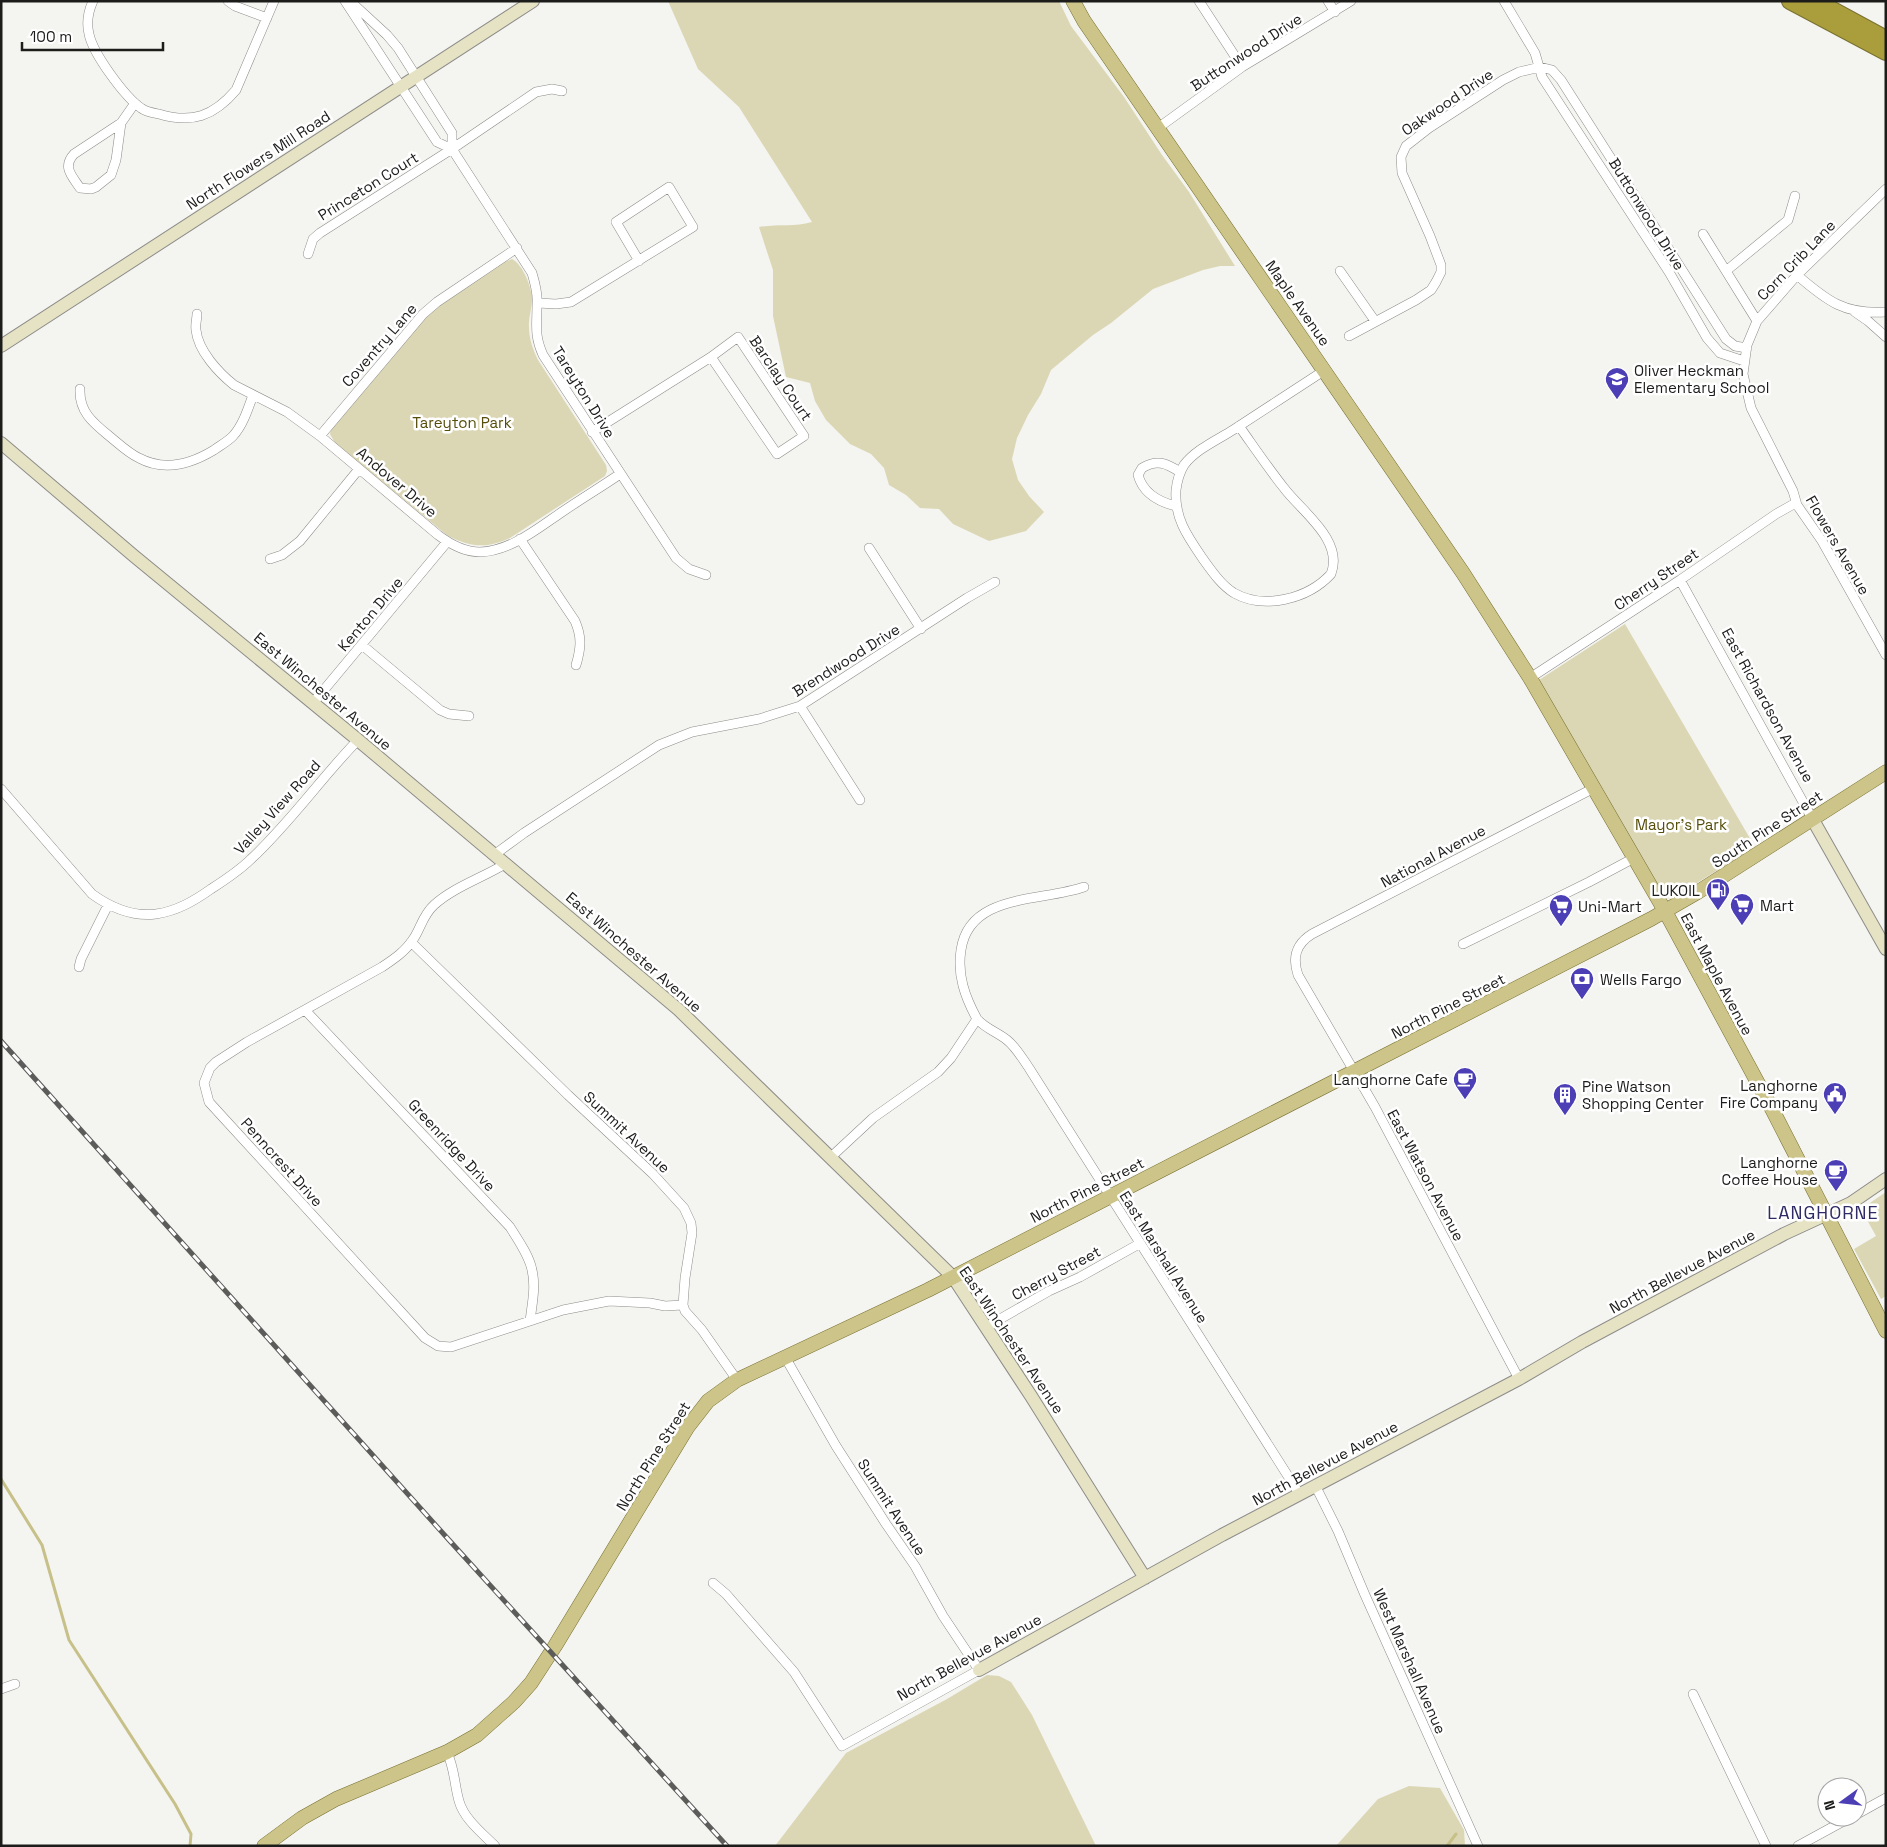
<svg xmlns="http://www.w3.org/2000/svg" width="1887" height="1847" font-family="'Space Grotesk',sans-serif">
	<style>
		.green { fill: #dbd7b5 }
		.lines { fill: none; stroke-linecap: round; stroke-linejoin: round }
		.stream { stroke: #c7c089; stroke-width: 3 }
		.street-casing { stroke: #8d8c89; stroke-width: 10 }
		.secondary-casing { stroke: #8d8c89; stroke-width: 14 }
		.primary-casing { stroke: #787030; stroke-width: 15 }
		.highway-casing { stroke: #787030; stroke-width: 18 }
		.street { stroke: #fff; stroke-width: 9 }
		.secondary { stroke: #e6e2c4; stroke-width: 12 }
		.primary { stroke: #ccc489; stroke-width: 14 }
		.highway { stroke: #aa9d3b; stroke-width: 16 }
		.rail-casing { stroke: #5c5c5a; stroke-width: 5 }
		.rail { stroke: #fff; stroke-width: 3; stroke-dasharray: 9; stroke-linecap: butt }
		.labels { text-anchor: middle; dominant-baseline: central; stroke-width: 5; stroke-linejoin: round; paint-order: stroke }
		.street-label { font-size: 15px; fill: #1c1c1b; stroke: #fff }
		.poi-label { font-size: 15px; fill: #1c1c1b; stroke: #fff; text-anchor: start }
		.park-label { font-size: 15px; fill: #564e0a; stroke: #fff }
		.quarter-label { font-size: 18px; letter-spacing: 1px; fill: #2e2b65; stroke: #fff }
	</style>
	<rect width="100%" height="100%" fill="#f4f4f0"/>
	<path class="green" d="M 668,1 L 1059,1 L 1071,26 L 1124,97 L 1162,155 L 1189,192 L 1235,266 L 1220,266 L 1203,270 L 1153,289 L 1111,323 L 1093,335 L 1051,370 L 1041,394 L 1028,415 L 1017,438 L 1012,459 L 1018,480 L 1029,496 L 1044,512 L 1026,531 L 989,541 L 953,524 L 939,509 L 920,508 L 906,495 L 889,485 L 884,468 L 871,454 L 850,444 L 826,420 L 815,401 L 810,383 L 786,377 L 773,316 L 773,270 L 759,227 C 777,224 794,227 812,222 L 739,107 L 698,69 Z
		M 512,259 C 523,265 530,284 532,296 C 533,306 528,317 529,327 C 529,339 533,350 538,360 L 606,465 L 607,471 L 605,476 L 510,538 C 486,549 471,547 448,536 L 335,443 L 330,434 L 331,429 L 424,319 L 447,299 L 500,264 Z
		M 1625,624 L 1755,847 L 1671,899 L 1663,897 L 1539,680 Z
		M 1886,1192 L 1886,1296 L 1881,1299 L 1854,1249 L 1876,1236 L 1861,1209 Z
		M 987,1675 L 999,1676 L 1011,1682 L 1032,1715 L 1096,1846 L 775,1846 L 846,1753 L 947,1699 Z
		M 1409,1786 L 1440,1788 L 1464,1830 L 1465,1846 L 1336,1846 L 1378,1799 Z"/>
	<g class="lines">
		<path class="stream" d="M 1,1479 L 42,1545 L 69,1640 L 175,1804 L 191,1834 L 190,1846
			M 1447,1846 L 1456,1834"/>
		<g class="street-casing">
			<path id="street" d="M 93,1 C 88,12 86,22 89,34 C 93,54 125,97 141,108 C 146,112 153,113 159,114 C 192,124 214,116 236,90 L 274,1
				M 228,1 L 235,6 L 267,18
				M 345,1 L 437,142 L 452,149 L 532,273 C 535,283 538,294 537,304 C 537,325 534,335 543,355 L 676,558 L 689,569 L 706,575
				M 350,1 L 387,35 L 398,48 L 452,133 L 452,149
				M 1199,1 L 1242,67
				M 1328,1 L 1335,12
				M 1504,1 L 1535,53 L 1542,77 L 1669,272 L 1707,338 L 1720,353 L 1744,361
				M 121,123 L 116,160 L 111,175 L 96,187 L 91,189 L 80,188 C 72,176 62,167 74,154 L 121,123 L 135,103
				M 1158,128 L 1242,67 L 1351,1
				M 1886,189 L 1797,275 L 1757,321 L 1747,345 L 1743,374 L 1751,408 L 1793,491 L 1797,505 L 1822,541 L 1886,655
				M 1703,234 L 1757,321
				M 308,254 L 313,239 L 320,233 L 452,149 L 536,92 L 552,89 L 562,91
				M 1340,271 L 1375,321
				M 1726,271 L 1788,220 L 1795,196
				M 1797,275 C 1827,301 1845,315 1886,312
				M 538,303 L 556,304 L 571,302 L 693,227 L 669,187 L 616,222 L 639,261
				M 1855,312 L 1868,321 L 1886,337
				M 197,314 C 197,319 195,325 196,330 C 198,351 219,373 234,385 L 287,412 L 320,436 L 438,535 C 450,544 464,552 480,552 C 511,551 538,528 562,512 C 581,499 601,487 620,474
				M 1349,336 L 1416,300 L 1431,290 L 1436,282 L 1441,272 L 1441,265 L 1430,236 L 1402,173 L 1401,157 L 1406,146 L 1429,128 L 1503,80 L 1519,72 L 1540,67 L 1552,70 L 1561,80 L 1726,339 L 1735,346 L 1747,348
				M 80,389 C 79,411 92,422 108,435 C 118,443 128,453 139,458 C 165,472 191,464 214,450 C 221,445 227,442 233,436 C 243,425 248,409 253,395
				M 1239,426 C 1254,447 1268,468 1284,488 C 1302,512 1344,540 1331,574 C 1308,599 1264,610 1234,593 C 1221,585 1211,570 1203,559 C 1188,537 1174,518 1176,490 C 1177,482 1179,473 1184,465 C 1195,450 1217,440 1233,430 C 1264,410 1294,390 1325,370
				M 592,432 L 711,357 L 738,337 L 804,436 L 777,454 L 711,357
				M 320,436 L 423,314 L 437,302 L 517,248
				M 1176,506 C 1159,502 1143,493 1138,475 L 1142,468 C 1157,459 1166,463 1180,472
				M 520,539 L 575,621 C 582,637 581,648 576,665
				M 869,548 L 921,629
				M 270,559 L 282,555 L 300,541 L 359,469
				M 1680,580 L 1813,820
				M 362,645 L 440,710 L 449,714 L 469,716
				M 1530,678 L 1680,580 L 1776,514 L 1792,505 L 1797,505
				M 313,703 L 447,542
				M 800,706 L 860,800
				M 1,789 L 92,894 C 110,907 133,917 156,914 C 177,911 194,901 211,889 C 225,880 239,871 251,859 C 290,823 321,778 358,740
				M 494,855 L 524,833 L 659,745 L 692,732 L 759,719 L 800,706 L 967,598 L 995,582
				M 505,864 C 482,878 454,887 434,905 C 423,915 421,927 414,938 C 406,951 394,959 382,967 L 247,1042 L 216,1062 L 210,1068 L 204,1083 L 209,1102 L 425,1338 L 438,1346 L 451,1347 L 563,1310 L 609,1301 L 650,1303 L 665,1306 L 683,1305
				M 411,942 L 568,1095 L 653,1174 L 684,1208 L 691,1223 L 692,1233 L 685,1278 L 683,1305 L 685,1311 L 702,1330 L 737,1380
				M 1463,944 L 1589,882 L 1634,858
				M 79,967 L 81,959 L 108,905
				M 305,1010 L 510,1227 C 518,1240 529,1255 532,1270 C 536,1287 532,1304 530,1321
				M 977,1019 C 986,1029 997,1032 1007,1040 C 1016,1047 1022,1058 1029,1068 L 1300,1495
				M 831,1157 L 873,1118 L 938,1072 L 951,1058 L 977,1019 C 965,997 957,975 961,950 C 969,893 1041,902 1084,887
				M 986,1327 L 1049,1291 L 1080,1277 L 1139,1244
				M 1519,1379 L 1375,1107 L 1298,975 C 1292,957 1296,944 1312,934 L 1594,788
				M 1316,1487 L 1338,1531 L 1365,1595 L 1478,1846
				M 713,1583 L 726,1594 L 794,1672 L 842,1746 L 979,1670 L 943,1616 L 915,1566 L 886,1524 L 836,1446 L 785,1357
				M 1,1689 L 15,1684
				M 1693,1694 L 1766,1846
				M 447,1752 C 455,1770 454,1783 459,1801 C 464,1819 482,1833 495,1846
				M 1857,1814 L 1886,1798
				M 1798,1846 L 1851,1817"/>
		</g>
		<g class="secondary-casing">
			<path id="secondary" d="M 1,346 L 533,1
				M 1,443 L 134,556 L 358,740 L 679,1010 L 953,1277 L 1031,1396 L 1145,1578
				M 1813,820 L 1886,949
				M 979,1670 L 1222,1535 L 1519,1379 L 1582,1342 L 1784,1234 L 1851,1203 L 1886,1179"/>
		</g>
		<g class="primary-casing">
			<path id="primary" d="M 1073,1 L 1084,21 L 1463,573 L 1530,678 L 1665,911 L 1773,1111 L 1886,1331
				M 264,1846 L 302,1818 L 336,1799 L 447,1752 L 477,1735 L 514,1702 L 531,1683 L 555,1646 L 687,1428 L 708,1401 L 737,1380 L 928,1290 L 1651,919 L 1698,892 L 1886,772"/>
		</g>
		<g class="highway-casing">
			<path id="highway" d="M 1790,1 L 1886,52
				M 1816,1 L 1886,39"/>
		</g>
		<use href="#street" class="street"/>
		<use href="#secondary" class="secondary"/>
		<use href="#primary" class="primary"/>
		<use href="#highway" class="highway"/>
		<g class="rail-casing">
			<path id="rail" d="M 1,1041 L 449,1540 L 727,1846"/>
		</g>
		<use href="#rail" class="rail"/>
	</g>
	<defs>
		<g id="school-pin" transform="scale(1.25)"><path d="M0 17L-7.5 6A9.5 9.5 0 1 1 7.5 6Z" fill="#4c3fb6" stroke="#fff"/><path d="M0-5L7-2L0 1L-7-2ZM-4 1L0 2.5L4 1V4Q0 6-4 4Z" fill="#fff"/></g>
		<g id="fuel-pin" transform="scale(1.25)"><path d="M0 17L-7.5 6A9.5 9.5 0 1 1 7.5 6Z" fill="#4c3fb6" stroke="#fff"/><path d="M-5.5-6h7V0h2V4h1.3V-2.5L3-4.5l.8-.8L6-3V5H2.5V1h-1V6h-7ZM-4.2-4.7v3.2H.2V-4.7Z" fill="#fff"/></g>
		<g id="supermarket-pin" transform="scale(1.25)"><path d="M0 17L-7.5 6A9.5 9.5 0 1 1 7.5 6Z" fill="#4c3fb6" stroke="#fff"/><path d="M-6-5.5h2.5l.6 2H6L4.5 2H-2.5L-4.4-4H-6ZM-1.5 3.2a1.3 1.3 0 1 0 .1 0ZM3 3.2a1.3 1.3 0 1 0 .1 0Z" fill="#fff"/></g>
		<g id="bank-pin" transform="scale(1.25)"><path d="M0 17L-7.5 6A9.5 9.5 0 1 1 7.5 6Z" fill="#4c3fb6" stroke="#fff"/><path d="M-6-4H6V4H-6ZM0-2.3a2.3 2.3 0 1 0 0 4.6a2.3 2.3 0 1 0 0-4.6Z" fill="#fff"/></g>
		<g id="cafe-pin" transform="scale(1.25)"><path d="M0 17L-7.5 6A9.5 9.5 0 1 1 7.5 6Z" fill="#4c3fb6" stroke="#fff"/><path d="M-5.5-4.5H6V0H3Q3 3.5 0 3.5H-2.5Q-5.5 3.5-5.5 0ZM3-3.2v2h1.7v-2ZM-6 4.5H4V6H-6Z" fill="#fff"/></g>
		<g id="civic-pin" transform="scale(1.25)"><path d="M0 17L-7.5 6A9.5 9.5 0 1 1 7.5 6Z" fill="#4c3fb6" stroke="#fff"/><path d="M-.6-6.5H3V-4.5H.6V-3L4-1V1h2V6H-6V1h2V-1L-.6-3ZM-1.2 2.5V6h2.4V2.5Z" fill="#fff"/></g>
		<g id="building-pin" transform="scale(1.25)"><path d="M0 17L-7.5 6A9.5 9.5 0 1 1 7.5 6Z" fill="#4c3fb6" stroke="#fff"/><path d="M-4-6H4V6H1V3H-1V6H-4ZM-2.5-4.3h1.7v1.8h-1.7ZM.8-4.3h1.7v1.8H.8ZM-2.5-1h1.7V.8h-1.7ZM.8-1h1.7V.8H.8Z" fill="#fff"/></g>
	</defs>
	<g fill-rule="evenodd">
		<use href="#school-pin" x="1617" y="379"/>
		<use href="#fuel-pin" x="1718" y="890"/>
		<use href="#supermarket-pin" x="1742" y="905"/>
		<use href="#supermarket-pin" x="1561" y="906"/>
		<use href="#bank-pin" x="1582" y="979"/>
		<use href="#cafe-pin" x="1465" y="1079"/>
		<use href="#civic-pin" x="1835" y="1094"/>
		<use href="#building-pin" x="1565" y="1095"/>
		<use href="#cafe-pin" x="1836" y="1171"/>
	</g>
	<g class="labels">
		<g class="street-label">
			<text transform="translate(1246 52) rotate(-33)">Buttonwood Drive</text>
			<text transform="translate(1447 102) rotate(-34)">Oakwood Drive</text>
			<text transform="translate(258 160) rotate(-33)">North Flowers Mill Road</text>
			<text transform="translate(368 186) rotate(-32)">Princeton Court</text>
			<text transform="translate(1647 214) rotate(58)">Buttonwood Drive</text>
			<text transform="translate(1796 260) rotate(-46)">Corn Crib Lane</text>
			<text transform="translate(1298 303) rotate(55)">Maple Avenue</text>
			<text transform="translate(379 345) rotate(-49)">Coventry Lane</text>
			<text transform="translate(781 378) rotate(56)">Barclay Court</text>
			<text transform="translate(584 392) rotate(58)">Tareyton Drive</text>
			<text transform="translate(397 482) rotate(40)">Andover Drive</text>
			<text transform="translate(1838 545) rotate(60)">Flowers Avenue</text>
			<text transform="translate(1656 579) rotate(-34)">Cherry Street</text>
			<text transform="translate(370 614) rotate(-50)">Kenton Drive</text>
			<text transform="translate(846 660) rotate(-32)">Brendwood Drive</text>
			<text transform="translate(323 691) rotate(40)">East Winchester Avenue</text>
			<text transform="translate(1768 705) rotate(61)">East Richardson Avenue</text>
			<text transform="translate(277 807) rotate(-48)">Valley View Road</text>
			<text transform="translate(1767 829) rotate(-33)">South Pine Street</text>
			<text transform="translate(1433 856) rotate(-28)">National Avenue</text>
			<text transform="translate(634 952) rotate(41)">East Winchester Avenue</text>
			<text transform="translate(1717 974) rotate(62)">East Maple Avenue</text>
			<text transform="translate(1448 1006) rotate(-27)">North Pine Street</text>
			<text transform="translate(627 1132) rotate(43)">Summit Avenue</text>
			<text transform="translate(452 1145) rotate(47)">Greenridge Drive</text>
			<text transform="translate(282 1162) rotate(48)">Penncrest Drive</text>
			<text transform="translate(1426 1175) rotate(62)">East Watson Avenue</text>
			<text transform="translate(1087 1190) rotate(-27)">North Pine Street</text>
			<text transform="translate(1164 1257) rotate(58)">East Marshall Avenue</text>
			<text transform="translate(1682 1271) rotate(-28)">North Bellevue Avenue</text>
			<text transform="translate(1056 1273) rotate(-28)">Cherry Street</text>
			<text transform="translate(1012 1340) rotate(56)">East Winchester Avenue</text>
			<text transform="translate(653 1456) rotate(-58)">North Pine Street</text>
			<text transform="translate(1325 1463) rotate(-28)">North Bellevue Avenue</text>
			<text transform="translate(892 1507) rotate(57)">Summit Avenue</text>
			<text transform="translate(969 1657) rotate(-29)">North Bellevue Avenue</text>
			<text transform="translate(1410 1661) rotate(66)">West Marshall Avenue</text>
		</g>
		<g class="poi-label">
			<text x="1634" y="370">Oliver Heckman<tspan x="1634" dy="17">Elementary School</tspan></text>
			<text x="1700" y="890" text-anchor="end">LUKOIL</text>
			<text x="1760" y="905">Mart</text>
			<text x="1578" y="906">Uni-Mart</text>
			<text x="1600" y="979">Wells Fargo</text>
			<text x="1448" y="1079" text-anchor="end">Langhorne Cafe</text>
			<text x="1818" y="1085" text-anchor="end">Langhorne<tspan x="1818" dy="17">Fire Company</tspan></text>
			<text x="1582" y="1086">Pine Watson<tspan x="1582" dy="17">Shopping Center</tspan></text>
			<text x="1818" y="1162" text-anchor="end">Langhorne<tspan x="1818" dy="17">Coffee House</tspan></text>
		</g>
		<g class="park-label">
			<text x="462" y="422">Tareyton Park</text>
			<text x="1681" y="824">Mayor's Park</text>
		</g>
		<g class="quarter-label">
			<text x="1823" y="1212">LANGHORNE</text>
		</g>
	</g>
	<rect width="1887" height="1847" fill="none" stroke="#1c1c1b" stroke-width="5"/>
	<g transform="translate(1842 1802) rotate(255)"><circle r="24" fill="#ffffff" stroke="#a4a4a4"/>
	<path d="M0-4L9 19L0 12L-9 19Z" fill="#4c3fb6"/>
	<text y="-8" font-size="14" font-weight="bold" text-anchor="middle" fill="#1c1c1b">N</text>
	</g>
	<path d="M22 42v8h141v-8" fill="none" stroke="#1c1c1b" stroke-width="2.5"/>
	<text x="30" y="42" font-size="15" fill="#1c1c1b" stroke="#ffffff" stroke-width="4" paint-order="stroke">100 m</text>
</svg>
